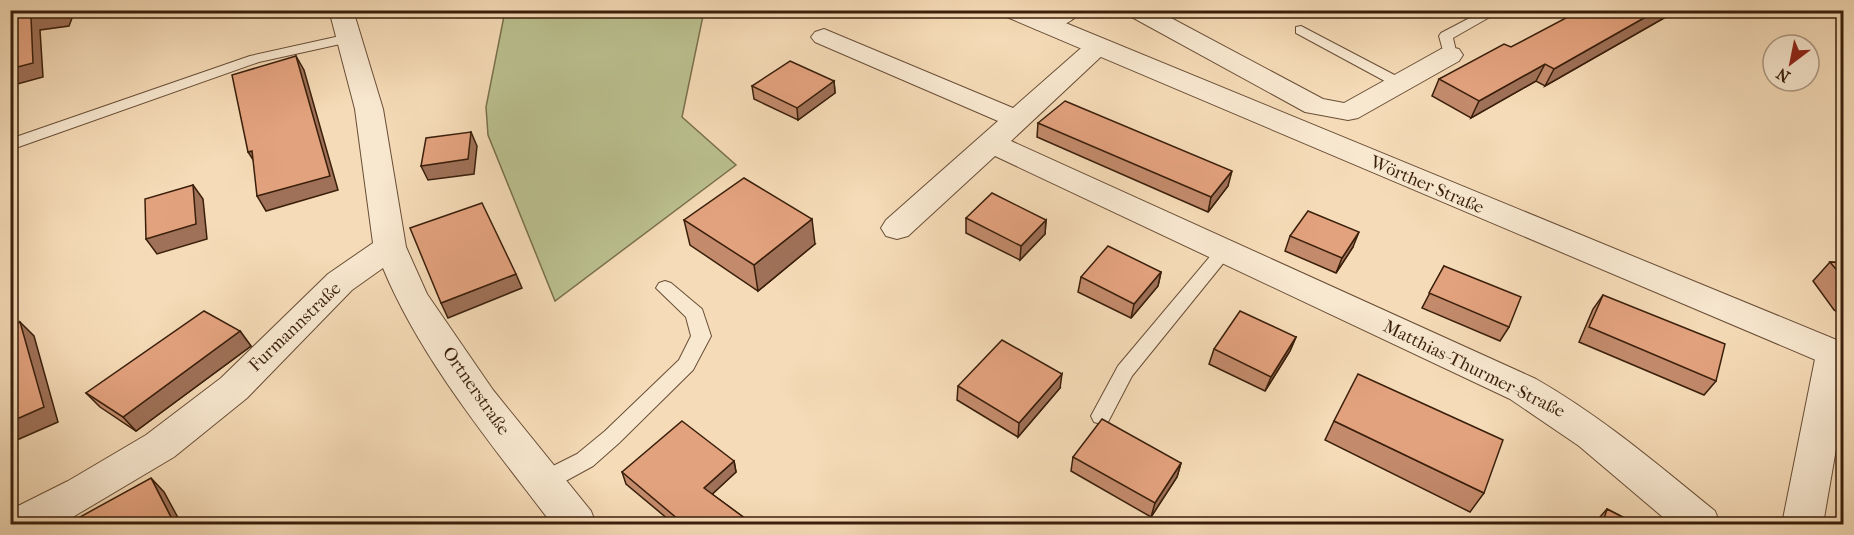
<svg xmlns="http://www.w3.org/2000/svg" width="1854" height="535" font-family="'IM FELL French Canon',serif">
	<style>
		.green { fill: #bbc08f; stroke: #7a704d; stroke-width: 1.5 }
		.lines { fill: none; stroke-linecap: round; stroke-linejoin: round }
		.service-casing { stroke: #694e36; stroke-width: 2 }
		.minor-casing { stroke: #694e36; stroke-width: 2 }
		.tertiary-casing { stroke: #694e36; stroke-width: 2 }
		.service { fill: #f8e8d0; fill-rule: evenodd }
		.minor { fill: #f8e8d0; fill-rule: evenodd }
		.tertiary { fill: #f8e8d0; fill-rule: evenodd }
		.wall { fill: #c38b6c; stroke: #3a1f0b; stroke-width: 1.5 }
		.shaded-wall { fill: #9f7158; stroke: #3a1f0b; stroke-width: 1.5 }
		.building { fill: #e3a27e; stroke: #3a1f0b; stroke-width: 1.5 }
		.labels { text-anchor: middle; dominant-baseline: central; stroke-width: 4.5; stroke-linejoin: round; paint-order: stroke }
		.street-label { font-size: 18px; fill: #3a1f0b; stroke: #f8e8d0 }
	</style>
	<rect width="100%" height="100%" fill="#f5dbb7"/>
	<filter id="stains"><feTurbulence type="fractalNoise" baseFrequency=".00333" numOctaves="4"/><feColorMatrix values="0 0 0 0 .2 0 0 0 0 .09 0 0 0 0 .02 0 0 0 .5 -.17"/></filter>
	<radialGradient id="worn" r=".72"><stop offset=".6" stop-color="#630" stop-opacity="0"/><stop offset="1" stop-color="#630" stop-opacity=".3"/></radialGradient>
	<path class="green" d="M 505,11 L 704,11 L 682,117 L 736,165 L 555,301 L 488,135 L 486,107 Z"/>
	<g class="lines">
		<g class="service-casing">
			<path id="service" d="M 1485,10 L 1502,10 L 1453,38 L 1457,55 L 1450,59 L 1445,58 L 1439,36 L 1441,33 Z
				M 1301,26 L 1404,80 L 1406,83 L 1404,86 L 1394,86 L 1296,33 L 1296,27 Z
				M 349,34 L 356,38 L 354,41 L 259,62 L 10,150 L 10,139 L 250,56 Z
				M 1224,245 L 1230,247 L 1233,251 L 1230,255 L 1132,376 L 1108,422 L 1101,424 L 1094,422 L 1091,416 L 1118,366 L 1218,247 Z
				M 665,281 L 671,283 L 702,309 L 711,336 L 693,370 L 619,443 L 593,466 L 551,489 L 543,491 L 535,489 L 532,482 L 535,475 L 577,454 L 605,431 L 679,360 L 691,336 L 686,317 L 656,288 L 659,283 Z"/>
		</g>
		<g class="minor-casing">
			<path id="minor" d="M 329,10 L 353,10 L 383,109 L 406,247 L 427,294 L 493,390 L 591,511 L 596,524 L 552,524 C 493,446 421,360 383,268 L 352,290 L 247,398 L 174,457 L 61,524 L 10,524 L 10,510 L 68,481 L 146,435 L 221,378 L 328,274 L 373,243 L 355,109 Z
				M 1051,10 L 1082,10 C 1073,23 1050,33 1035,29 L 1031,24 L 1035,19 Z
				M 1125,10 L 1156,10 L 1323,99 L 1344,103 L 1441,49 L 1450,47 L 1459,49 L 1463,55 L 1459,61 L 1358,118 L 1348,120 L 1305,112 L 1128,15 Z
				M 824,29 L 1013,108 L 1088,42 L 1097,39 L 1106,42 L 1110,47 L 1106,52 L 1011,141 L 1536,379 C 1601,416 1657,464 1715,511 L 1720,524 L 1671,524 L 1579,446 L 1510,399 L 995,156 L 908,236 L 897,239 L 886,236 L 881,228 L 886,220 L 998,121 L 815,42 L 811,37 L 815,32 Z
				M 1834,340 L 1844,343 L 1844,403 L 1823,524 L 1782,524 L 1816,354 L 1821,344 Z"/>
		</g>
		<g class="tertiary-casing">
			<path id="tertiary" d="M 999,10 L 1034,10 L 1844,343 L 1844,372 L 1002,15 Z"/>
		</g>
		<use href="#service" class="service"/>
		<use href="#minor" class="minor"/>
		<use href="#tertiary" class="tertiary"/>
	</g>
	<path class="wall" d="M 1678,10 L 1545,86 L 1536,81 L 1471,118 L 1432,96 L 1439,79 L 1511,47 Z
		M 834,81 L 835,93 L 798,120 L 754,99 L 752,86 Z
		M 1038,123 L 1228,186 L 1208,212 L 1037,137 Z
		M 966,218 L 1046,220 L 1045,234 L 1020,260 L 966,233 Z
		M 684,220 L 815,244 L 758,291 L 690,245 Z
		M 1290,236 L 1353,247 L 1336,273 L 1285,251 Z
		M 1830,262 L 1844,263 L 1844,316 L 1834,310 L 1813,281 Z
		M 1444,266 L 1509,327 L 1500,341 L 1422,308 Z
		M 1161,272 L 1158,286 L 1131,318 L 1078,292 L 1081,277 Z
		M 1603,295 L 1716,381 L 1704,395 L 1579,342 L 1593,309 Z
		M 240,331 L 251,346 L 136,431 L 100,407 L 86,393 Z
		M 1296,337 L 1290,351 L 1265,391 L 1209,364 L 1214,349 Z
		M 958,386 L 1060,388 L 1018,437 L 957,400 Z
		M 1334,421 L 1484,493 L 1470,512 L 1325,440 Z
		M 1073,457 L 1181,463 L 1177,477 L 1151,517 L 1071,471 Z
		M 734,461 L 736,472 L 712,494 L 754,525 L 675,525 L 626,484 L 622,472 Z
		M 1607,509 L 1638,525 L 1593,525 Z"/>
	<path class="shaded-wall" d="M 60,10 L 75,10 L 69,26 L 40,30 L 43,77 L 10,86 L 10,69 L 31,17 Z
		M 1658,10 L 1678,10 L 1545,86 L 1554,69 Z
		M 296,56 L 304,70 L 338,190 L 266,211 L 257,196 Z
		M 1545,64 L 1536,81 L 1471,118 L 1479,101 Z
		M 834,81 L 835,93 L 798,120 L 797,108 Z
		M 471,132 L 477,146 L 474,174 L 428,180 L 421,166 Z
		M 252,151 L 257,166 L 248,152 Z
		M 1232,171 L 1228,186 L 1208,212 L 1211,197 Z
		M 193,185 L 203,199 L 207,239 L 157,254 L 146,239 Z
		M 812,219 L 815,244 L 758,291 L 754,265 Z
		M 1046,220 L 1045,234 L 1020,260 L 1021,246 Z
		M 1359,232 L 1353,247 L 1336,273 L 1342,258 Z
		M 1161,272 L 1158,286 L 1131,318 L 1134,304 Z
		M 516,274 L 522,288 L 448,318 L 441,303 Z
		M 20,322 L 34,336 L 58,422 L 10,443 L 10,422 Z
		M 240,331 L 251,346 L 136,431 L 123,417 Z
		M 1296,337 L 1290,351 L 1265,391 L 1271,377 Z
		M 1062,374 L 1060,388 L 1018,437 L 1019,423 Z
		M 734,461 L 736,472 L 707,499 L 704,488 Z
		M 1181,463 L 1177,477 L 1151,517 L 1155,503 Z
		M 151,478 L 164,492 L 182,525 L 175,525 Z"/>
	<path class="building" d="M 17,10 L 60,10 L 59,12 L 31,17 L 33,63 L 10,69 L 10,24 Z
		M 1581,10 L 1658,10 L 1554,69 L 1545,64 L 1479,101 L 1439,79 L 1504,44 L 1511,47 Z
		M 296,56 L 330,176 L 257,196 L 252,151 L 248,152 L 232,75 Z
		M 790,61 L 834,81 L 797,108 L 752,86 Z
		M 1065,101 L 1232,171 L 1211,197 L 1038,123 Z
		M 471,132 L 468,159 L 421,166 L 426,138 Z
		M 744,178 L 812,219 L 754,265 L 684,220 Z
		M 193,185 L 196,224 L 146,239 L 145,199 Z
		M 992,193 L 1046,220 L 1021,246 L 966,218 Z
		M 482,203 L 516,274 L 441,303 L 410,228 Z
		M 1308,211 L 1359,232 L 1342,258 L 1290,236 Z
		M 1108,246 L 1161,272 L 1134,304 L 1081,277 Z
		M 1830,262 L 1844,263 L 1844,279 Z
		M 1444,266 L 1521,297 L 1509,327 L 1429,293 Z
		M 1603,295 L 1725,344 L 1716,381 L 1589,327 Z
		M 204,311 L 240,331 L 123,417 L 86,393 Z
		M 1240,311 L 1296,337 L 1271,377 L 1214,349 Z
		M 20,322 L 44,407 L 10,422 L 10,326 Z
		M 1002,340 L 1062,374 L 1019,423 L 958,386 Z
		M 1358,374 L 1503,440 L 1484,493 L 1334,421 Z
		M 1102,419 L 1181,463 L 1155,503 L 1073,457 Z
		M 682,421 L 734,461 L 704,488 L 754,525 L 685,525 L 622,472 Z
		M 151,478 L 175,525 L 84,525 L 80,517 Z
		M 1607,509 L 1638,525 L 1602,525 Z"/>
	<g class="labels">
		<g class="street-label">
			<text transform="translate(1427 185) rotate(23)">Wörther Straße</text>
			<text transform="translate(295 327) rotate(-44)">Furmannstraße</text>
			<text transform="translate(1474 369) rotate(26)">Matthias-Thurmer-Straße</text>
			<text transform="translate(476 391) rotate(55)">Ortnerstraße</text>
		</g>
	</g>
	<rect width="1854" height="535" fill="none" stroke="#f5dbb7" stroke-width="36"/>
	<rect x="12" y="12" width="1830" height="511" fill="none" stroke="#3a1f0b" stroke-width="3"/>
	<rect x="18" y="18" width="1818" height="499" fill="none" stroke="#3a1f0b" stroke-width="1.5"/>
	<g transform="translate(1791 63) rotate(212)"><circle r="28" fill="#f8e8d0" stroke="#ac9881" stroke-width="1.5"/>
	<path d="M0-4.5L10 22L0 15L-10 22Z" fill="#8f2418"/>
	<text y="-9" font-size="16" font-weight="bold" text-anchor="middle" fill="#3a1f0b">N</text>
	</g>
	<rect width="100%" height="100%" filter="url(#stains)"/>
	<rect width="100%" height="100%" fill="url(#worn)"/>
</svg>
